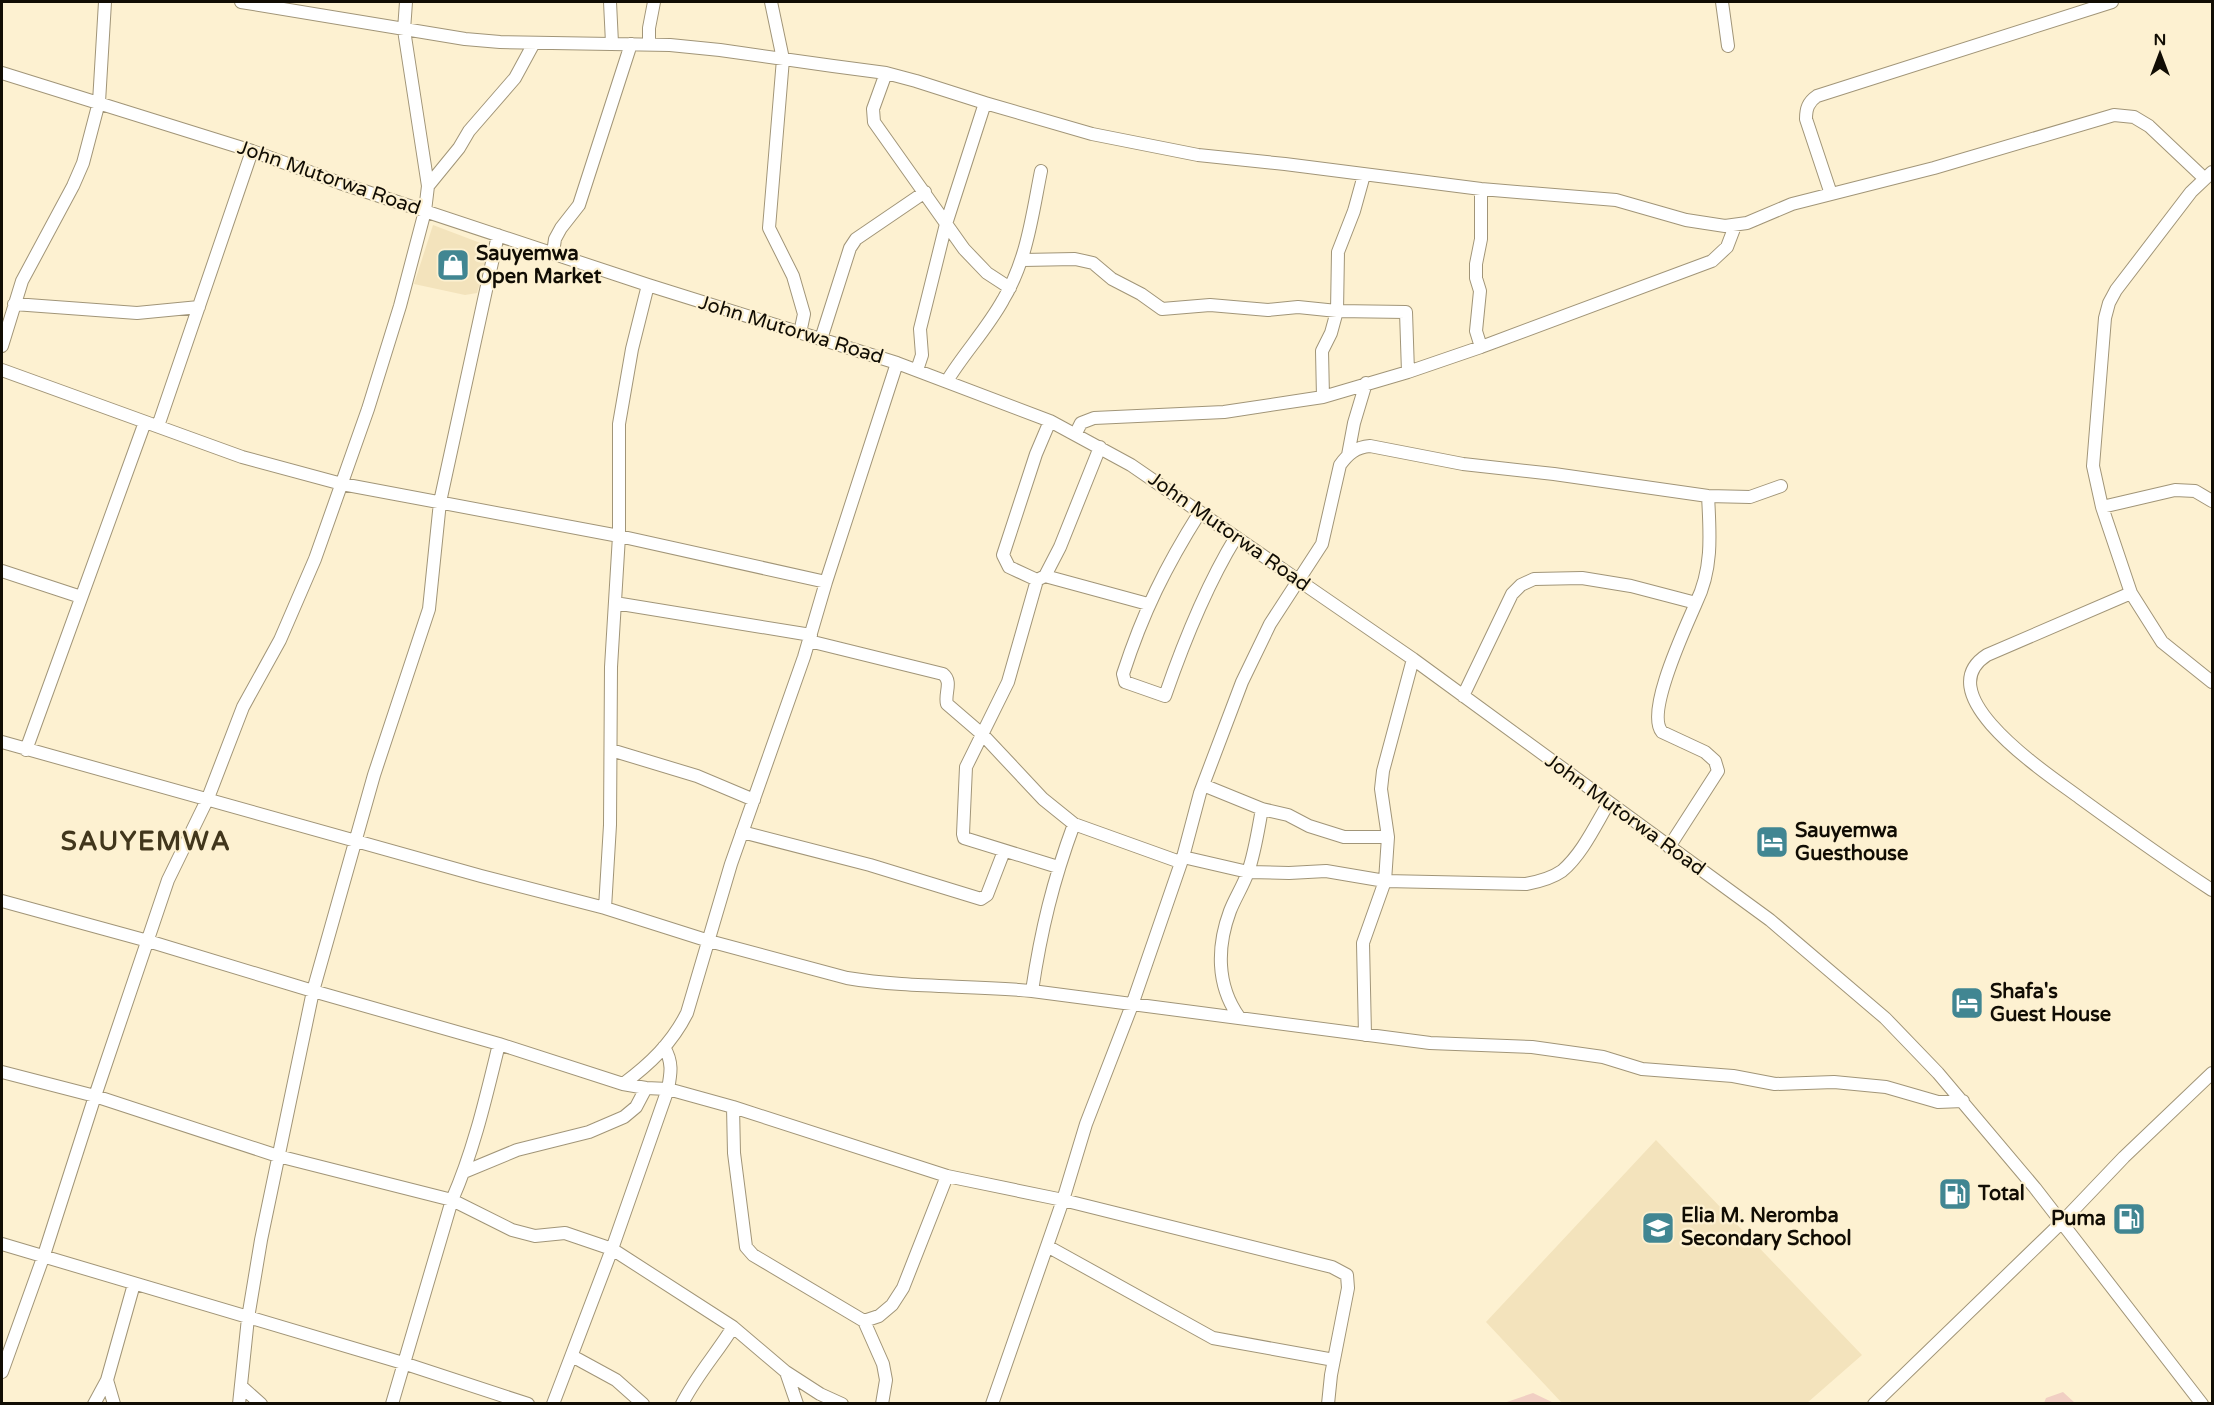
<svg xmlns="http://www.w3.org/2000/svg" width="2214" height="1405" font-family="'Varela Round',sans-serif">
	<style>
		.built { fill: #f3e3bc }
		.green { fill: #f1cfc3 }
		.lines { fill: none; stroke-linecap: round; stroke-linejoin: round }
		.minor-casing { stroke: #a19578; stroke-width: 14 }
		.minor { stroke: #fff; stroke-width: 12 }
		.labels { text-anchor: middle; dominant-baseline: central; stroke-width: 4.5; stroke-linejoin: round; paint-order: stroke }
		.street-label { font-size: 20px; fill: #110d04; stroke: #fdf1d1 }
		.poi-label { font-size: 20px; font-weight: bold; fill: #110d04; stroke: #fdf1d1; text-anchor: start }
		.district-label { font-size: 26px; font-weight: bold; letter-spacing: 1.5px; fill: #41361c; stroke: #fdf1d1 }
	</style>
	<rect width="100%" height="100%" fill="#fdf1d1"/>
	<path class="built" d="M 433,225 L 491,247 L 477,293 L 465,295 L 414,284 Z
		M 1656,1140 L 1862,1355 L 1807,1403 L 1562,1403 L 1486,1322 Z"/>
	<path class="green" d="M 2063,1392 L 2075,1403 L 2044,1403 L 2046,1398 Z
		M 1533,1393 L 1554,1403 L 1504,1403 Z"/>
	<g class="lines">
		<g class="minor-casing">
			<path id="minor" d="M 241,2 L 465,39 L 500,42 L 670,45 L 720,50 L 833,66 L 886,73 L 916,81 L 985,103 L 1092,134 L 1198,155 L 1285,164 L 1481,189 L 1616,200 L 1686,220 L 1725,226 L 1747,223 L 1792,204 L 1934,168 L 2114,115 L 2134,117 L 2149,126 L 2204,178
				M 610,2 L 612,43
				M 771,2 L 783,59 L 769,228 L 793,276 L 804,314 L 800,333
				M 1722,2 L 1728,46
				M 649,45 L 649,28 L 654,2
				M 2,73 L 252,151 L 340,183 L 648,285 L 897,363 L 1050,421 L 1131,465 L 1413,659 L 1770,920 L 1885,1018 L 1938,1073 L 2035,1188 L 2202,1404
				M 886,73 L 873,109 L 874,122 L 964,249 L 987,273 L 1010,288
				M 2212,172 L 2191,192 L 2116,290 L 2109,303 L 2105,318 L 2093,466 L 2102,507 L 2131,593 L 2162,642 L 2212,682
				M 428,186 L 459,148 L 469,131 L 515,78 L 534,43
				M 1481,189 L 1481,239 L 1476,264 L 1476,278 L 1480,291 L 1476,331 L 1481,347
				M 1831,194 L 1806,119 C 1806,109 1808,102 1817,96 L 2112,2
				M 553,253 L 555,239 L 561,228 L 579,205 L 631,44
				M 1023,260 L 1075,259 L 1093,263 L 1112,279 L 1141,294 L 1162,309 L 1210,305 L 1268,310 L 1298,307 L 1337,311 L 1406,312 L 1408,372
				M 14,304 L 137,313 L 199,307
				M 821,339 L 850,248 L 856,239 L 925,192
				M 2,346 L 22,281 L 73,186 L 83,163 L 99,102 L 105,2
				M 2,370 L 242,457 L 342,484 L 619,536 L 826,582
				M 917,370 L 922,355 L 920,329 L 946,224 L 985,103
				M 947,381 C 964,353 987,329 1003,300 C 1027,260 1032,216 1041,171
				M 1323,397 L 1322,351 L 1331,333 L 1337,311 L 1338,252 L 1354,211 L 1364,175
				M 158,426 L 252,151
				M 1076,433 L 1081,423 L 1094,418 L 1224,412 L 1323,397 L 1408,372 L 1481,347 L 1712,261 L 1727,247 L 1735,226
				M 1348,455 L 1354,423 L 1366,383
				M 2102,507 L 2175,490 L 2195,491 L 2212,501
				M 1200,512 C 1166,566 1143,612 1123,674 L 1125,682 L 1165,696 C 1184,641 1206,586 1236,537
				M 2,571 L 81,597
				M 1045,576 L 1148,604
				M 1037,580 L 1009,567 L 1003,555 L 1036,454 L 1050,421
				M 2131,593 L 1987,655 C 1925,695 2051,776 2080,798 C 2124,830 2167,861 2212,890
				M 615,603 L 811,635
				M 809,641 L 943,674 C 953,682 944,694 947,704 L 983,735 L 1043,799 L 1074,824 L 1180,862
				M 1463,696 L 1512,594 L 1521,585 L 1534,579 L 1582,578 L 1631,586 L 1696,603 C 1713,569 1710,533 1708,496
				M 2,742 L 481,876 L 605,908 L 709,941 L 847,978 C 908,988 970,985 1032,991 L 1430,1043 L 1532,1047 L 1603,1057 L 1642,1069 L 1733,1076 L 1775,1084 L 1834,1082 L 1886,1087 L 1938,1102 L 1963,1101
				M 26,750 L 145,422
				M 611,750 L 697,776 L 754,800
				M 1203,785 L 1262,809 L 1288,815 L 1309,826 L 1344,837 L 1388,837
				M 742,832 L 870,865 L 981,899 L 987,895 L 1004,851
				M 1669,847 L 1718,771 L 1715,761 L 1705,752 L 1662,732 C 1645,712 1686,627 1696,603
				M 1183,857 L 1248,872 L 1289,873 L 1326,871 L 1385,881 L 1526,884 C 1537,882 1552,878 1562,871 C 1582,854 1595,826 1608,804
				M 1058,867 L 964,838 L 963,834 L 966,767 L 1008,682 L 1037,580 L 1045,576 L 1060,547 L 1100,447
				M 2,901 L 148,941 L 313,991 L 499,1044 L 623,1084 L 646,1088 L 668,1089 L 733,1107 L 947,1176 L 1063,1200 L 1332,1267 L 1347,1275 L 1348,1288 L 1331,1375 L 1328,1404
				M 605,908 L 610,825 L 611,667 L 619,536 L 619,424 L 632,349 L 648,285
				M 1032,991 C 1041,930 1053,881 1074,824
				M 1239,1017 C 1216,985 1217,946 1230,911 C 1235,898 1243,886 1248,872 C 1255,852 1258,830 1262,809
				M 1365,1035 L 1363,943 L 1385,881 L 1388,837 L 1381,789 L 1383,771 L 1413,659
				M 2,1072 L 95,1096 L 278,1156 L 452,1200 L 512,1230 L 535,1236 L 565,1233 L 612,1249 L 733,1327 L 786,1372 L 820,1394 L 842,1404
				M 623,1084 C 650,1064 672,1043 687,1013 L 731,864 L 804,657 L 826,582 L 897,363
				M 733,1107 L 734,1153 L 746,1247 L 753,1255 L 864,1321 L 883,1364 L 886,1380 L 882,1404
				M 464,1172 L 517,1150 L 589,1132 L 624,1117 L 636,1107 L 646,1088
				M 2,1244 L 403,1363 L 528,1404
				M 1047,1246 L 1213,1338 L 1334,1360
				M 864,1321 L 879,1316 L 892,1305 L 903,1288 L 947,1176
				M 572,1356 L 616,1380 L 643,1404
				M 2,1372 L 44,1255 L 95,1096 L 168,880 L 208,798 L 243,707 L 280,640 L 315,559 L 368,409 L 400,306 L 425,211 L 428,186 L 404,30 L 406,2
				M 786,1372 L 797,1404
				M 242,1387 L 261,1404
				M 94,1404 L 107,1380
				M 114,1404 L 107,1380 L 134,1284
				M 239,1404 L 248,1318 L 261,1240 L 313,991 L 374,775 L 429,609 L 440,502 L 498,235
				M 392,1404 L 452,1200 C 474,1150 486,1097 499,1044
				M 553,1404 L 612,1249 L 668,1089 C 671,1073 673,1062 664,1047
				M 682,1404 C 696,1376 717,1353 733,1327
				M 992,1404 L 1063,1200 L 1086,1124 L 1132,1005 L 1183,857 L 1200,793 L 1242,682 L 1270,624 L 1322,544 L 1340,465 C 1348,454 1356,447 1370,446 L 1463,464 L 1554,474 L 1708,496 L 1750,497 L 1781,486
				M 1874,1404 L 2062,1222 L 2124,1157 L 2212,1073"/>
		</g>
		<use href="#minor" class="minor"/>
	</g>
	<defs>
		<g id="shop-square" transform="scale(1.725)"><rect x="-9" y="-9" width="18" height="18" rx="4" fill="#418692" stroke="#fdf1d1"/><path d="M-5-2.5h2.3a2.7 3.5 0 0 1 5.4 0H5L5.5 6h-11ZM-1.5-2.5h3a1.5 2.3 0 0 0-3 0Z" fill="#fff"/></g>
		<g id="hotel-square" transform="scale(1.725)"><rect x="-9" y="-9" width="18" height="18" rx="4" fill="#418692" stroke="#fdf1d1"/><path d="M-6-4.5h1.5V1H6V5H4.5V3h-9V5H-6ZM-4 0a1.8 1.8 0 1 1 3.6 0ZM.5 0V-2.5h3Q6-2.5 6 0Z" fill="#fff"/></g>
		<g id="fuel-square" transform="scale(1.725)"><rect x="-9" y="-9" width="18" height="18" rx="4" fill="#418692" stroke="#fdf1d1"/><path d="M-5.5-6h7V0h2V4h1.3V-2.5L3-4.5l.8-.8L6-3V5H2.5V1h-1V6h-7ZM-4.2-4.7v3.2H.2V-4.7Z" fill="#fff"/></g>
		<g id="school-square" transform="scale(1.725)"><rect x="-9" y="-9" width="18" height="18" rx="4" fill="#418692" stroke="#fdf1d1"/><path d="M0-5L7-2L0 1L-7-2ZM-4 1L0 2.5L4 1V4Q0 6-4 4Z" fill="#fff"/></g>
	</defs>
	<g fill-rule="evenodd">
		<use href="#shop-square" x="453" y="265"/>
		<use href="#hotel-square" x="1772" y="842"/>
		<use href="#hotel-square" x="1967" y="1003"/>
		<use href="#fuel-square" x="1955" y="1194"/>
		<use href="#fuel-square" x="2129" y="1219"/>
		<use href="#school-square" x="1658" y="1228"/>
	</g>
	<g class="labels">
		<g class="street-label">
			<text transform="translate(329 178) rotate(19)">John Mutorwa Road</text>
			<text transform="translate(791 330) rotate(17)">John Mutorwa Road</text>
			<text transform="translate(1229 532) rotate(35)">John Mutorwa Road</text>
			<text transform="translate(1625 815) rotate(36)">John Mutorwa Road</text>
		</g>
		<g class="poi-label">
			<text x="476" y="254">Sauyemwa<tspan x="476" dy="23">Open Market</tspan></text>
			<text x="1795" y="831">Sauyemwa<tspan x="1795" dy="23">Guesthouse</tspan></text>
			<text x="1990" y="992">Shafa's<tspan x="1990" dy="23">Guest House</tspan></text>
			<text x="1978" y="1194">Total</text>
			<text x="1681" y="1216">Elia M. Neromba<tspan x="1681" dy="23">Secondary School</tspan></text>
			<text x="2106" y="1219" text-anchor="end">Puma</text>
		</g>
		<g class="district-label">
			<text x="146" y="841">SAUYEMWA</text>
		</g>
	</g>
	<rect width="2214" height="1405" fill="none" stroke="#110d04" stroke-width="6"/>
	<g transform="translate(2160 54)" stroke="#fdf1d1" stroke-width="4.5" paint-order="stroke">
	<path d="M0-4.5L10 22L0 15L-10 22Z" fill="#110d04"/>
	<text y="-9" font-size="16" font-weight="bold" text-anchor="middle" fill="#110d04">N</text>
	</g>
</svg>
